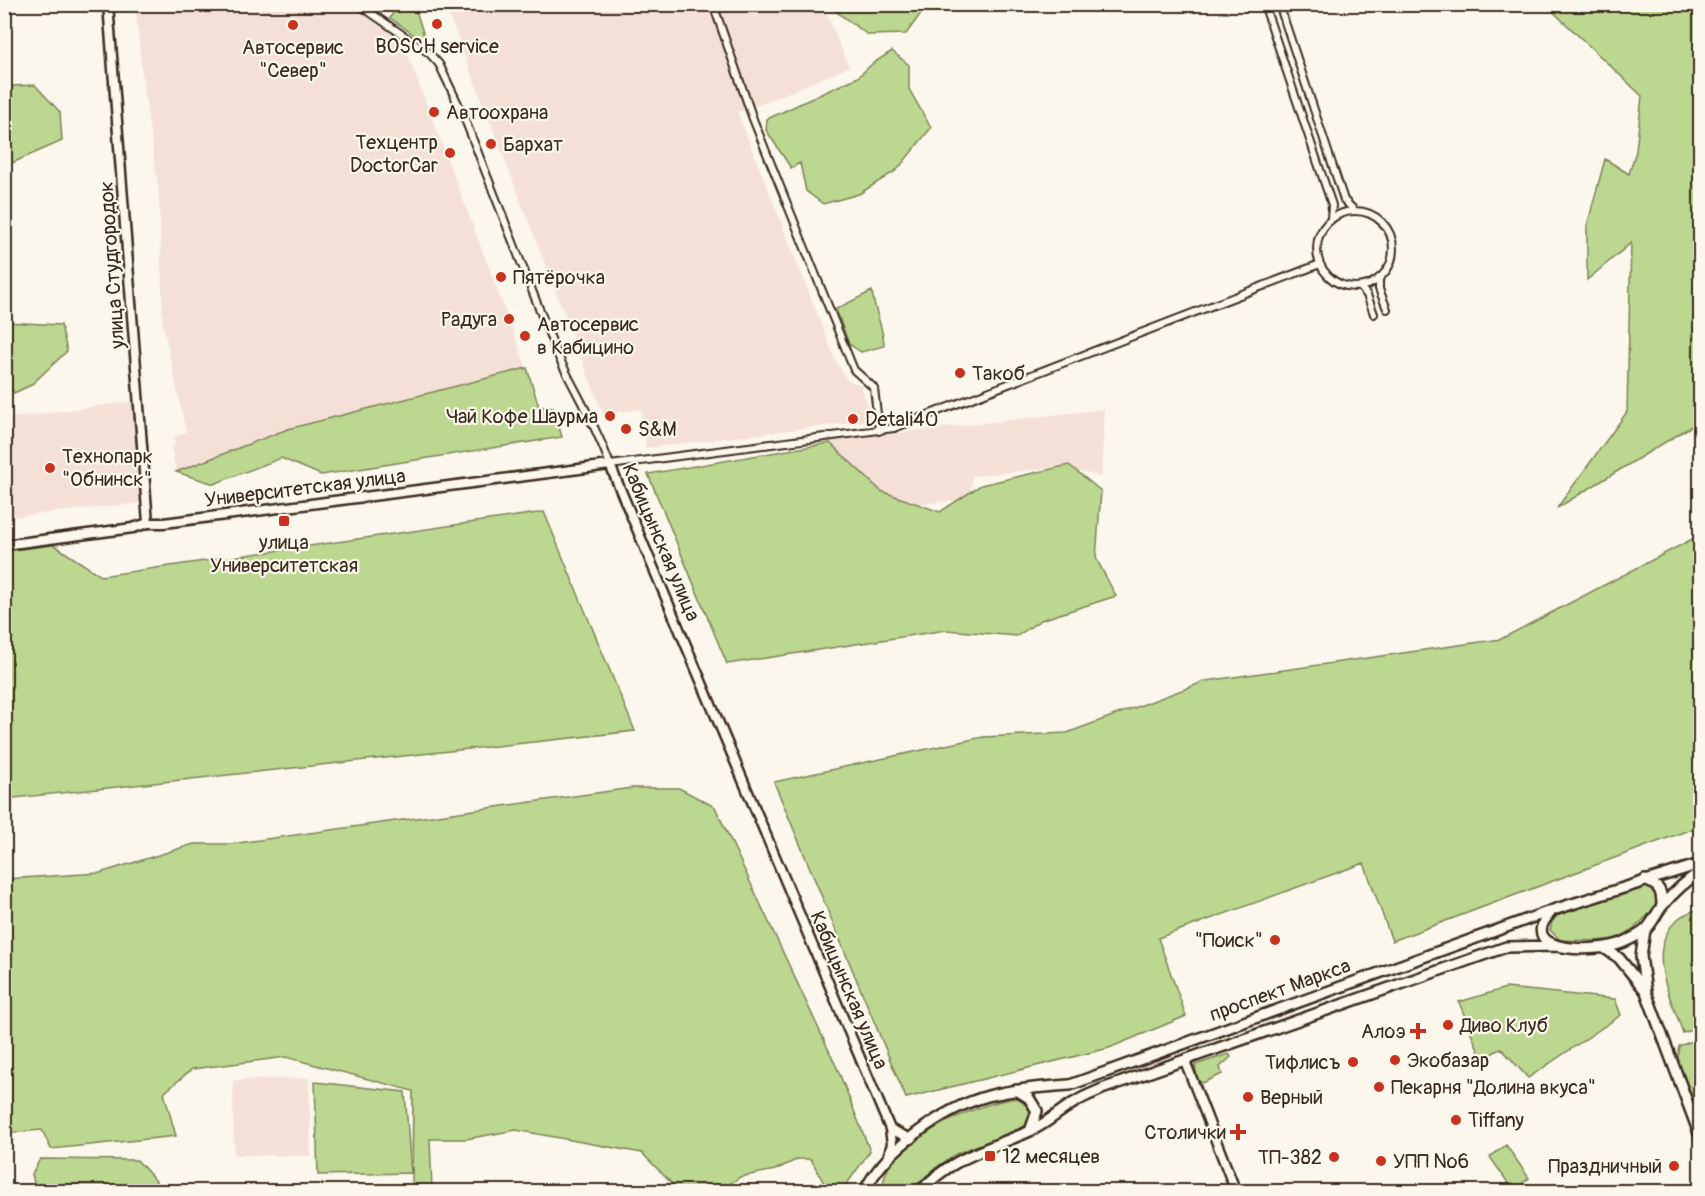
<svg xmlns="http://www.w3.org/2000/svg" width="1705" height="1196" font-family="Pangolin,sans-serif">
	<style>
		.built { fill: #f5e0d7 }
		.green { fill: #bcd890; stroke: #7c8157; stroke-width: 1.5 }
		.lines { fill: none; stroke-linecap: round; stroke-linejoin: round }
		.street-casing { stroke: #3b2a1e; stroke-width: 10 }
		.secondary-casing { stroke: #3b2a1e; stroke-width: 13 }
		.primary-casing { stroke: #3b2a1e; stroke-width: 14 }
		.street { stroke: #fbf7ec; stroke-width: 6 }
		.secondary { stroke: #fbf7ec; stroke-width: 8 }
		.primary { stroke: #fbf7ec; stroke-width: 9 }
		.poi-dot { fill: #c8321e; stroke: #fbf7ec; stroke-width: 2 }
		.labels { text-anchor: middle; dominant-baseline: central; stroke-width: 4.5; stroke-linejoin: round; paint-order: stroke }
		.poi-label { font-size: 20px; fill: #3b2a1e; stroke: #fbf7ec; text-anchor: start }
		.street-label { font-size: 20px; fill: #3b2a1e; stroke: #fbf7ec }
	</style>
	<rect width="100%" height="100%" fill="#fbf7ec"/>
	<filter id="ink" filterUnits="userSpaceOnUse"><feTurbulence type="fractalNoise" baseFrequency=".0167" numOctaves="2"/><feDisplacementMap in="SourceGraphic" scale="12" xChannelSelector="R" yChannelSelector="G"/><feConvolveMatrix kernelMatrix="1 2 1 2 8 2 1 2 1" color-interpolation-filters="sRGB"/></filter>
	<g filter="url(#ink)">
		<path class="built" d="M 135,5 L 349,5 L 401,37 L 527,368 L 288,429 L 176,472 L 171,446 L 176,444 L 174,437 L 186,432 L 163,324 L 159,194 L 143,81 Z
			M 445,5 L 823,5 L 849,67 L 744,111 L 737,111 L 836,361 L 847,380 L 861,385 L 872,420 L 646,448 L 641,409 L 603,414 Z
			M 134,401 L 141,503 L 10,517 L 4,494 L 4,419 Z
			M 1104,409 L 1102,477 L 1060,467 L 972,476 L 970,499 L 910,505 L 876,489 L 828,441 Z
			M 309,1078 L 311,1156 L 234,1155 L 233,1080 Z"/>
		<path class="green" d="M 831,5 L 927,5 L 906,34 L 868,35 L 834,10 Z
			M 1546,5 L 1700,5 L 1700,421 L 1557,508 L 1627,412 L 1631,243 L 1587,280 L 1587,226 L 1605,159 L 1629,174 L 1636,151 L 1642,96 Z
			M 415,7 L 425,39 L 422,40 L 390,18 L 393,13 Z
			M 892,51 L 909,65 L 909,89 L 931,128 L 897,170 L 859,194 L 823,204 L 806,191 L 800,163 L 791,168 L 766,130 L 767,119 L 858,77 L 872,64 Z
			M 35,85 L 60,112 L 62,141 L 5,166 L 5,103 L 13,86 Z
			M 872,291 C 874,310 884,329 884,346 L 861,352 L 849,344 L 836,309 Z
			M 4,322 L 61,325 L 67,351 L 31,385 L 14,393 L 5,380 Z
			M 527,368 L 539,407 L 553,407 L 562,437 L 321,475 L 281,458 L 214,484 L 176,472 L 288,429 Z
			M 830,443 L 881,491 L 940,512 L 981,485 L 1069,465 L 1101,491 L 1096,558 L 1116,596 L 1041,620 L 1017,636 L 946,630 L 727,664 L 648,474 Z
			M 544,512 L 635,731 L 5,799 L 5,551 L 54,545 L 101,576 Z
			M 1700,535 L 1700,826 L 1392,941 L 1364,863 L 1158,938 L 1186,1016 L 1109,1048 L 906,1098 L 774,782 L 983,737 L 1067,733 L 1206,681 L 1501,639 Z
			M 632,788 L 679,788 L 715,807 L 838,1070 L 870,1151 L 842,1191 L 828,1191 L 811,1159 L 798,1159 L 775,1170 L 740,1177 L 719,1191 L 679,1191 L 642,1153 L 516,1130 L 466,1139 L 430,1139 L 432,1191 L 412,1191 L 413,1091 L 286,1057 L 192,1069 L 164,1093 L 176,1136 L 51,1149 L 42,1130 L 5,1133 L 5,879 L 100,873 L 194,844 L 231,844 Z
			M 1645,884 L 1658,891 L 1658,903 C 1624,946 1612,941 1560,940 L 1550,930 L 1552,922 L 1557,916 Z
			M 1700,908 L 1700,1027 L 1683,1033 C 1671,997 1643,949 1679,918 C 1684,914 1694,911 1700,908 Z
			M 1506,988 L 1615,999 L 1621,1015 L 1528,1078 L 1501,1048 L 1482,1060 L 1459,1002 Z
			M 1700,1038 L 1700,1106 C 1690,1092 1674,1064 1679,1046 Z
			M 1229,1054 L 1231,1057 L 1220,1067 L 1222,1074 L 1203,1083 L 1198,1081 L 1195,1065 Z
			M 315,1082 L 405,1092 L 411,1173 L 318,1175 Z
			M 1017,1098 L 1030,1109 L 1031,1119 L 1028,1125 L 956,1154 L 934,1169 L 909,1191 L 881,1192 C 883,1183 885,1172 890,1165 C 911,1133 980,1103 1017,1098 Z
			M 1506,1145 L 1529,1178 L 1513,1190 L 1490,1157 Z
			M 40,1159 L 137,1160 L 156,1181 L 157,1191 L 36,1191 L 32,1174 Z"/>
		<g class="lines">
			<g class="street-casing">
				<path id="street" d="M 358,4 L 429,53 L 439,64 L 462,112 L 555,349 C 573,389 596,424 610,465 L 894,428 L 1320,264
					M 713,4 L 753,119 L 854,370 L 874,388 L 879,431
					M 1264,4 L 1332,205 L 1331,219
					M 1279,4 L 1344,200 L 1354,210
					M1317 249a38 38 0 1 1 76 0a38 38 0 1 1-76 0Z
					M 1379,278 L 1379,289 L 1387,309
					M 1360,287 L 1367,295 L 1374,314"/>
			</g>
			<g class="secondary-casing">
				<path id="secondary" d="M 108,4 L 148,523
					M 4,545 L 133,528 L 148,523 L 164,523 L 610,465 L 890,1129 L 892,1144 L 888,1157
					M 1185,1061 L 1236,1192
					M 890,1129 L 911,1139"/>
			</g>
			<g class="primary-casing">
				<path id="primary" d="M 1645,880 C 1660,886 1662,891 1662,906
					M 1551,912 C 1512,955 1602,953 1624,942 C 1630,939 1638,936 1644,931 C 1652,925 1656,913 1663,905 C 1674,892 1686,881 1700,872
					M 1645,930 L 1641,956 L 1646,992 L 1700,1136
					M 1604,948 L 1619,958 L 1644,989
					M 1016,1090 L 1029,1098 L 1037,1111 L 1030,1131
					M 864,1192 C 884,1150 944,1108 988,1096 C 1015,1089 1043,1087 1070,1085 L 1553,910 L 1700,864
					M 920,1192 C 950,1157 990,1149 1030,1131 C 1047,1124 1060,1110 1077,1101 C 1085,1096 1094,1093 1102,1089 L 1506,947 L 1558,946"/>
			</g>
			<use href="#street" class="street"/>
			<use href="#secondary" class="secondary"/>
			<use href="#primary" class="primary"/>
		</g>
	</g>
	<g class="poi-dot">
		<circle cx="437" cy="24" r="6"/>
		<circle cx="293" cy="25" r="6"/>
		<circle cx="434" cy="112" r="6"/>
		<circle cx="491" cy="144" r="6"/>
		<circle cx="450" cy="153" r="6"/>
		<circle cx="501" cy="277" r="6"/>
		<circle cx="509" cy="319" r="6"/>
		<circle cx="525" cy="336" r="6"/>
		<circle cx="960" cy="373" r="6"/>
		<circle cx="610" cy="416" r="6"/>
		<circle cx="853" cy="419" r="6"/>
		<circle cx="626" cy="429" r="6"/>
		<circle cx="50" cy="468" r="6"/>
		<rect x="278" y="515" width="12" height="12" rx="3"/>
		<circle cx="1275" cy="940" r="6"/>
		<circle cx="1448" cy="1025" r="6"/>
		<path d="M1415 1022h6v6h6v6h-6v6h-6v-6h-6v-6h6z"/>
		<circle cx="1395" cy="1060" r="6"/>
		<circle cx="1353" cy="1062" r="6"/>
		<circle cx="1379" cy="1087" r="6"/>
		<circle cx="1248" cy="1097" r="6"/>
		<circle cx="1456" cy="1120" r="6"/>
		<path d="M1235 1123h6v6h6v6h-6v6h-6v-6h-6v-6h6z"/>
		<rect x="984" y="1150" width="12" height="12" rx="3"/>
		<circle cx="1334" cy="1157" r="6"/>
		<circle cx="1381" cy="1161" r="6"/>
		<circle cx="1674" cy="1166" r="6"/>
	</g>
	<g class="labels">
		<g class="poi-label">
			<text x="437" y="46" text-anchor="middle">BOSCH service</text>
			<text x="293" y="47" text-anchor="middle">Автосервис<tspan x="293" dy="23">"Север"</tspan></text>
			<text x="446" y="112">Автоохрана</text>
			<text x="438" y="142" text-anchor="end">Техцентр<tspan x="438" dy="23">DoctorCar</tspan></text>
			<text x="503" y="144">Бархат</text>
			<text x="513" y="277">Пятёрочка</text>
			<text x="497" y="319" text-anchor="end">Радуга</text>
			<text x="537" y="324">Автосервис<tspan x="537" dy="23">в Кабицино</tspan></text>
			<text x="972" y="373">Такоб</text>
			<text x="598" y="416" text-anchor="end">Чай Кофе Шаурма</text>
			<text x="865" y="419">Detali40</text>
			<text x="638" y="429">S&amp;M</text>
			<text x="62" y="456">Технопарк<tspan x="62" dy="23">"Обнинск"</tspan></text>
			<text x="284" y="542" text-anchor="middle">улица<tspan x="284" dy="23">Университетская</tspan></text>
			<text x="1263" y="940" text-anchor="end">"Поиск"</text>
			<text x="1460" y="1025">Диво Клуб</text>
			<text x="1406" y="1031" text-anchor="end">Алоэ</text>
			<text x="1407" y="1060">Экобазар</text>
			<text x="1341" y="1062" text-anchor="end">Тифлисъ</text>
			<text x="1391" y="1087">Пекарня "Долина вкуса"</text>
			<text x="1260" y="1097">Верный</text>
			<text x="1468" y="1120">Tiffany</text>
			<text x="1226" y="1132" text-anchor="end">Столички</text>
			<text x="1002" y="1156">12 месяцев</text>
			<text x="1322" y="1157" text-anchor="end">ТП-382</text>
			<text x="1393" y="1161">УПП №6</text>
			<text x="1662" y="1166" text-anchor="end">Праздничный</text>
		</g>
		<g class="street-label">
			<text transform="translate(112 265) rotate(-94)">улица Студгородок</text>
			<text transform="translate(305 488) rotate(-7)">Университетская улица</text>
			<text transform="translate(661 542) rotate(67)">Кабицынская улица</text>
			<text transform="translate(849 990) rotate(67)">Кабицынская улица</text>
			<text transform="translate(1280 990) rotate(-20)">проспект Маркса</text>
		</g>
	</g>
	<rect width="1705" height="1196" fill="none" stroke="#fbf7ec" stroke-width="24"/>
	<rect x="12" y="12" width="1681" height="1172" fill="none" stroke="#3b2a1e" stroke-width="2" filter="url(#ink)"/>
</svg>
